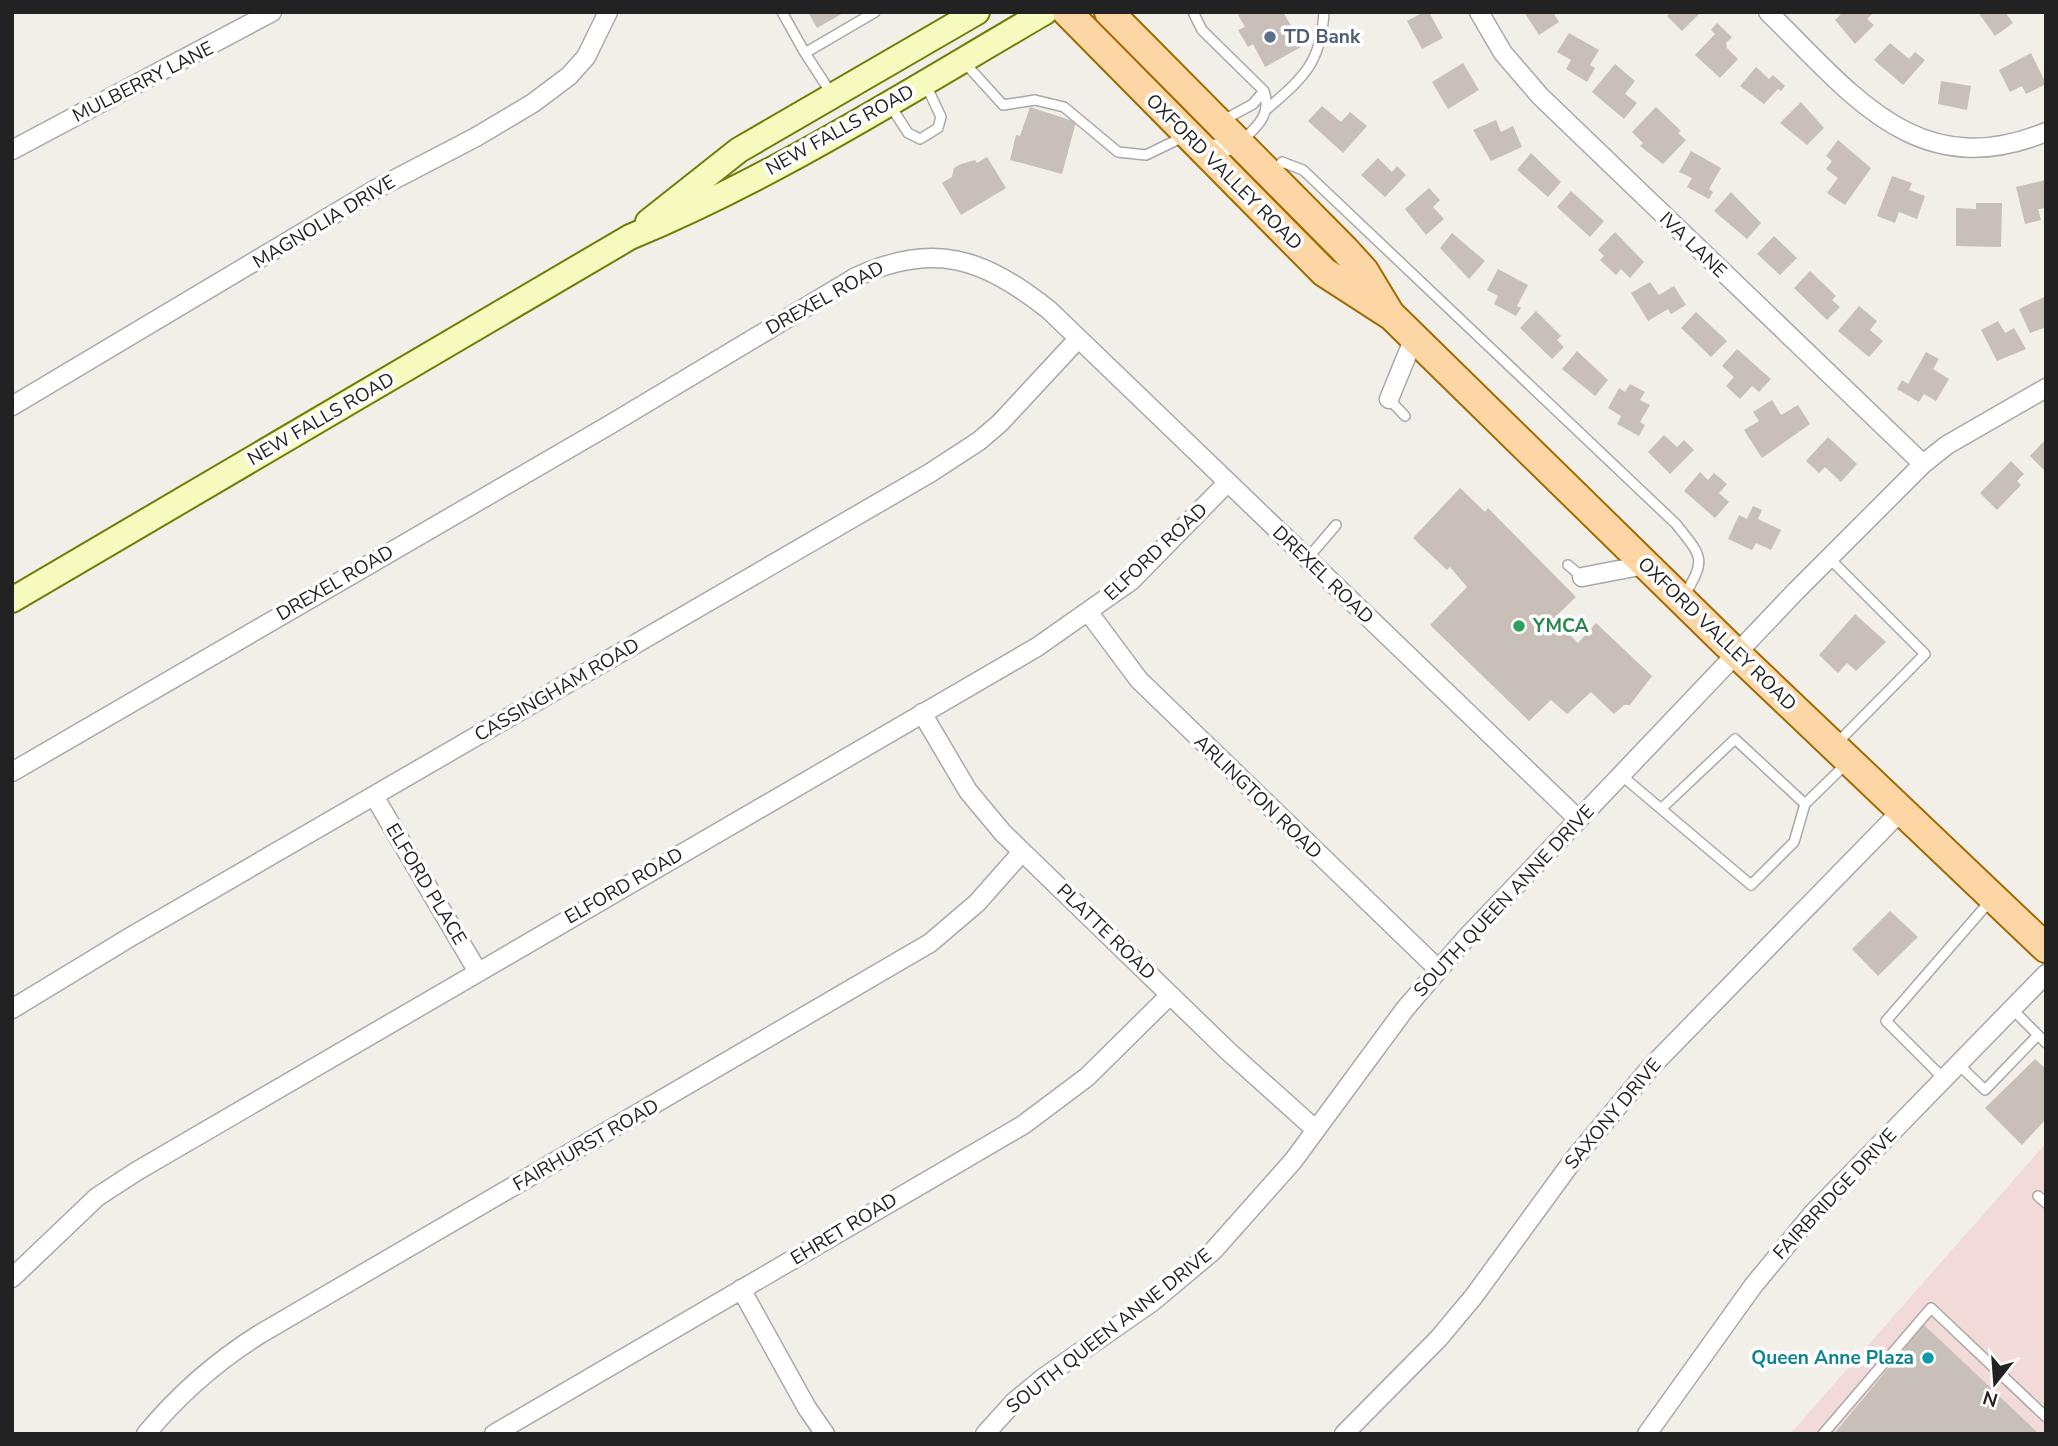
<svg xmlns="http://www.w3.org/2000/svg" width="2058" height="1446" font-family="'Nunito Sans',sans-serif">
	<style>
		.commercial { fill: #f2dad9 }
		.building { fill: #c7bfb8 }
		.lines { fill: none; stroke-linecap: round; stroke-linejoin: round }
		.service-casing { stroke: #a9a9a9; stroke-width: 12 }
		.minor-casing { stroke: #a9a9a9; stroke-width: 21 }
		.secondary-casing { stroke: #707d05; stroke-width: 28 }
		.primary-casing { stroke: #a06b00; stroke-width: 32 }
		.service { stroke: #fff; stroke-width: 9 }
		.minor { stroke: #fff; stroke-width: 18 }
		.secondary { stroke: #f7fabf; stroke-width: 24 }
		.primary { stroke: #fcd6a4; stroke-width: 28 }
		.service-dot { fill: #5c6f8a; stroke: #fff; stroke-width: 2.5 }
		.leisure-dot { fill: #2e9e5b; stroke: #fff; stroke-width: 2.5 }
		.culture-dot { fill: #0f9aa8; stroke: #fff; stroke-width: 2.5 }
		.labels { text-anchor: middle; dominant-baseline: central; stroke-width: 7; stroke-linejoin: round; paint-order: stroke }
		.service-label { font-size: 19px; font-weight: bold; fill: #4e5e75; stroke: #fff; text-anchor: start }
		.street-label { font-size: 19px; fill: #222; stroke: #fff }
		.leisure-label { font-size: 19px; font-weight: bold; fill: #27864d; stroke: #fff; text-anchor: start }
		.culture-label { font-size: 19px; font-weight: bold; fill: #0d838f; stroke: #fff; text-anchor: end }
	</style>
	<rect width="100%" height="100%" fill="#f2efe9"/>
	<path class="commercial" d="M 2046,1143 L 2046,1434 L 1790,1434 Z"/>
	<path class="building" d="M 808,12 L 845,12 L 817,28 Z
		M 1244,12 L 1283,12 L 1303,46 L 1265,67 L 1253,44 L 1248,47 L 1238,30 L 1245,27 L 1238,15 Z
		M 1424,12 L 1429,12 L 1443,38 L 1422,49 L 1407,21 Z
		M 1524,12 L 1553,12 L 1559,22 L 1539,35 Z
		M 1671,12 L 1701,12 L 1682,31 L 1667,16 Z
		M 1843,12 L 1874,12 L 1867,19 L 1874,25 L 1855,44 L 1835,20 Z
		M 1978,12 L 2005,12 L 2013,23 L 1995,36 Z
		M 1717,23 L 1732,37 L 1726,43 L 1727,48 L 1738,59 L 1720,78 L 1695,55 L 1715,34 L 1711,30 Z
		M 1569,33 L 1599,50 L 1590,65 L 1595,68 L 1587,82 L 1566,69 L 1571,60 L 1557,52 Z
		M 1890,43 L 1909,59 L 1915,52 L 1925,60 L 1903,85 L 1874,60 Z
		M 2031,53 L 2046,84 L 2026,94 L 2022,86 L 2010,92 L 1999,70 Z
		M 1463,63 L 1479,90 L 1448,109 L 1432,82 Z
		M 1615,64 L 1635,81 L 1625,94 L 1637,103 L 1624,119 L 1592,92 Z
		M 1756,67 L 1769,79 L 1773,75 L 1785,86 L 1781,91 L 1778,89 L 1764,104 L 1740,86 Z
		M 1941,81 L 1971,86 L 1967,110 L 1938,104 Z
		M 1801,102 L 1824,128 L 1807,145 L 1780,123 Z
		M 1322,106 L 1341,122 L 1350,112 L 1367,126 L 1343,153 L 1308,121 Z
		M 1030,107 L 1076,122 L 1062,174 L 1010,160 L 1016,135 L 1020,136 Z
		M 1656,107 L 1681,131 L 1678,133 L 1686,140 L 1663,164 L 1640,146 L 1643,143 L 1632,132 Z
		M 1496,120 L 1501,132 L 1513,126 L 1522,147 L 1491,161 L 1473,130 Z
		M 1838,140 L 1871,168 L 1845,205 L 1827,193 L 1838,178 L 1826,169 L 1832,161 L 1826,156 Z
		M 1691,151 L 1721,168 L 1709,189 L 1713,192 L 1709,199 L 1687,187 L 1692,178 L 1679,172 Z
		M 1531,153 L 1561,182 L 1548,197 L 1517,170 Z
		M 987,157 L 1006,188 L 961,215 L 942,183 L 952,177 L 954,168 L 961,164 L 975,160 L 977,163 Z
		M 1378,158 L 1392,172 L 1397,166 L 1406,175 L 1385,197 L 1361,175 Z
		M 1892,176 L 1912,183 L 1909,190 L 1925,196 L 1917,219 L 1899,212 L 1895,223 L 1877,216 Z
		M 2046,180 L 2046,208 L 2038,209 L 2041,220 L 2025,224 L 2016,187 Z
		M 1429,188 L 1440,200 L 1433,207 L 1444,219 L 1426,235 L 1405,209 Z
		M 1571,191 L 1604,221 L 1590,237 L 1557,207 Z
		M 1731,192 L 1761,223 L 1747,239 L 1714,211 Z
		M 1976,203 L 2002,203 L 2001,247 L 1956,246 L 1956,208 L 1976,209 Z
		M 1615,232 L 1644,262 L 1630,278 L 1621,269 L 1616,275 L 1600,260 L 1604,256 L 1598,250 Z
		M 1452,233 L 1485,261 L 1469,279 L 1440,248 Z
		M 1774,236 L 1797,258 L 1780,275 L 1757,254 Z
		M 1498,269 L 1528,285 L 1517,306 L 1521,308 L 1516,316 L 1494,304 L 1498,296 L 1487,290 Z
		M 1810,271 L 1836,296 L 1832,300 L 1840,307 L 1827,320 L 1794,288 Z
		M 1650,282 L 1659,295 L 1674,286 L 1686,305 L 1671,314 L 1668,309 L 1648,321 L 1631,293 Z
		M 2046,296 L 2046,327 L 2030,333 L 2019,309 Z
		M 1859,306 L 1877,321 L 1870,330 L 1883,341 L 1869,357 L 1838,331 Z
		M 1536,311 L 1561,336 L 1557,340 L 1564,347 L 1552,359 L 1520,328 Z
		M 1696,312 L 1727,341 L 1711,357 L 1681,328 Z
		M 1998,321 L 2005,333 L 2014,328 L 2026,349 L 1997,361 L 1981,330 Z
		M 1737,349 L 1771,379 L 1759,392 L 1752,386 L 1740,399 L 1726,386 L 1734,377 L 1722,366 Z
		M 1577,351 L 1608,380 L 1595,396 L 1562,369 Z
		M 1926,352 L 1939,359 L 1933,369 L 1949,379 L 1936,401 L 1924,394 L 1919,402 L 1897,389 L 1902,380 L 1908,384 Z
		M 1630,384 L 1645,392 L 1640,400 L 1650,405 L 1640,422 L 1645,425 L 1639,436 L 1617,424 L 1621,416 L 1608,408 L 1619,388 L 1625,392 Z
		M 1772,400 L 1781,415 L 1798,405 L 1810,424 L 1762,458 L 1744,430 L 1759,421 L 1753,412 Z
		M 1664,435 L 1677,447 L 1684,440 L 1694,450 L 1670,474 L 1648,452 Z
		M 1828,437 L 1857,464 L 1841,482 L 1825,467 L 1819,473 L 1806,461 Z
		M 2043,442 L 2046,445 L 2046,472 L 2030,456 Z
		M 2011,461 L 2024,474 L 2017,481 L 2021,485 L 1997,510 L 1980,493 Z
		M 1700,472 L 1708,480 L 1714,473 L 1727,484 L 1719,493 L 1729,502 L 1715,518 L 1684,491 Z
		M 1460,488 L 1485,512 L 1488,508 L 1576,597 L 1553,619 L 1578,643 L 1596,623 L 1652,676 L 1630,705 L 1624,705 L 1614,714 L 1591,692 L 1567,714 L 1551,700 L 1529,721 L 1430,625 L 1467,587 L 1450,567 L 1447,570 L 1413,538 Z
		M 1753,506 L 1762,510 L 1758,519 L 1781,530 L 1771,550 L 1756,543 L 1752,550 L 1728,539 L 1739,515 L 1747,519 Z
		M 1855,614 L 1886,642 L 1856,671 L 1847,663 L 1838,673 L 1819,655 Z
		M 1890,911 L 1918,937 L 1878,976 L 1852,949 Z
		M 2035,1059 L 2046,1069 L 2046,1119 L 2022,1145 L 1985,1108 Z
		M 1924,1325 L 1994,1391 L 2039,1434 L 1834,1434 Z"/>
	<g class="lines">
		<g class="service-casing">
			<path id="service" d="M 782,12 L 805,53
				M 1193,12 L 1202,30 L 1264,91 C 1274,119 1249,132 1233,150 L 1223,151 L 1215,144
				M 964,62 L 1003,105 L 1035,100 L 1064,107 L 1118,152 L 1146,155 L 1185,136
				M 833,96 L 805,53 L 875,12
				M 890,105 L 908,133 L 920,139 L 938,128 L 941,117 L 926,85
				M 1267,109 C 1304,77 1321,63 1324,12
				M 1224,120 L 1253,104 L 1264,91
				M 1274,172 L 1282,162 L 1303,170 L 1676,524 C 1702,557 1707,558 1684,596
				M 1389,399 L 1405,416
				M 1829,558 L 1925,654 L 1836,744
				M 1307,559 L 1336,525
				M 1568,565 L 1582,577
				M 1621,775 L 1751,885 L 1794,842 L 1805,804 L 1846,764
				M 1661,809 L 1735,739 L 1805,804
				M 2012,1009 L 2046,1043
				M 1958,1064 L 1985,1090 L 2038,1035
				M 1944,1079 L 1886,1021 L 1990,901
				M 2038,1196 L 2046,1203
				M 1823,1434 L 1931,1308 L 2046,1417"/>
		</g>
		<g class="minor-casing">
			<path id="minor" d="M 1479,12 L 1503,53 L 1540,96 L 1923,464
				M 1768,12 C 1852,94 1917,185 2046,132
				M 12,150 L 272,12
				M 1389,399 L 1414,338
				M 12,406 L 376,189 L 476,137 L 533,103 L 569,76 L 586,57 L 608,12
				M 1582,577 L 1645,565
				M 1089,613 L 1139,680 L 1439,970
				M 922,713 L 968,791 L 1003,833 L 1228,1051 L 1316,1130
				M 12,772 L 611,424 L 856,277 C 934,241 983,258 1049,310 L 1578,819
				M 374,796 L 478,972
				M 12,1009 L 132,936 L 930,473 L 979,441 L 1000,423 L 1078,339
				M 12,1278 L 97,1197 L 137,1171 L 1037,647 L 1131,581 L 1227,483
				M 741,1289 L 807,1408 L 825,1434
				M 146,1434 C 179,1394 217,1361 260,1334 L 930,943 L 977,903 L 1022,852
				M 494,1434 L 1023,1125 L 1087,1077 L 1170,995
				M 985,1434 L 1014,1402 L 1043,1378 L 1152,1302 L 1213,1251 L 1293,1161 L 1405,1009 L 1465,939 L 1796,591 L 1923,464 L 1947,445 L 2046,388
				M 1344,1434 L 1439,1338 L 1474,1296 L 1574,1159 L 1650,1068 L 1901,811
				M 1647,1434 L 1753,1286 L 1814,1212 L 2046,974"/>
		</g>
		<g class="secondary-casing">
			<path id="secondary" d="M 648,222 L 739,150 L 977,12
				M 12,600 L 630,237 C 775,177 909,91 1045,12"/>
		</g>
		<g class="primary-casing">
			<path id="primary" d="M 1067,12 L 1324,272 L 1392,316 L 1737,654 L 2046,948
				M 1109,12 L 1344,249 L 1364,271 L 1390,314"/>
		</g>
		<use href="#service" class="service"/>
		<use href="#minor" class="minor"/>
		<use href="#secondary" class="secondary"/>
		<use href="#primary" class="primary"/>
	</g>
	<circle class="service-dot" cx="1270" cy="37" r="7"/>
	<circle class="leisure-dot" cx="1519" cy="626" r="7"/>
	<circle class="culture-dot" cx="1928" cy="1358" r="7"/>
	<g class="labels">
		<g class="service-label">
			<text x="1284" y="37">TD Bank</text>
		</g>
		<g class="street-label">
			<text transform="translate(143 82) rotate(-27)">MULBERRY LANE</text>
			<text transform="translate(840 130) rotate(-29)">NEW FALLS ROAD</text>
			<text transform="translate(1224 172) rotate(45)">OXFORD VALLEY ROAD</text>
			<text transform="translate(324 222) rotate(-31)">MAGNOLIA DRIVE</text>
			<text transform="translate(1693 245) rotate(44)">IVA LANE</text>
			<text transform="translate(825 298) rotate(-29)">DREXEL ROAD</text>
			<text transform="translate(321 419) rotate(-30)">NEW FALLS ROAD</text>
			<text transform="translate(1156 552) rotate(-43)">ELFORD ROAD</text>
			<text transform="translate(1323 575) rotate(44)">DREXEL ROAD</text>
			<text transform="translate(335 583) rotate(-30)">DREXEL ROAD</text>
			<text transform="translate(1717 634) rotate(44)">OXFORD VALLEY ROAD</text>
			<text transform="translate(557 690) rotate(-30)">CASSINGHAM ROAD</text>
			<text transform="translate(1258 797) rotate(44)">ARLINGTON ROAD</text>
			<text transform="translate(426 884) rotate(59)">ELFORD PLACE</text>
			<text transform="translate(624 886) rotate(-30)">ELFORD ROAD</text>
			<text transform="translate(1504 901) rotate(-47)">SOUTH QUEEN ANNE DRIVE</text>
			<text transform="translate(1106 932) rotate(44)">PLATTE ROAD</text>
			<text transform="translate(1613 1114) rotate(-50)">SAXONY DRIVE</text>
			<text transform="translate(586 1145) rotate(-30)">FAIRHURST ROAD</text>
			<text transform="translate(1835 1194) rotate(-47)">FAIRBRIDGE DRIVE</text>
			<text transform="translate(844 1229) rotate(-31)">EHRET ROAD</text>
			<text transform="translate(1109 1331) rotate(-38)">SOUTH QUEEN ANNE DRIVE</text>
		</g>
		<g class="leisure-label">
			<text x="1533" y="626">YMCA</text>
		</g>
		<g class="culture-label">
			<text x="1914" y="1358">Queen Anne Plaza</text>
		</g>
	</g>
	<rect width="2058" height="1446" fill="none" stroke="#222222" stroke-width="28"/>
	<g transform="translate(1995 1383) rotate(197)" stroke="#ffffff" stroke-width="5" paint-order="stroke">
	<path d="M0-5L12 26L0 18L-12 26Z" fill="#222222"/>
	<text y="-10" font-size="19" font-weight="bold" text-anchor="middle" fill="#222222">N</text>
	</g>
</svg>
